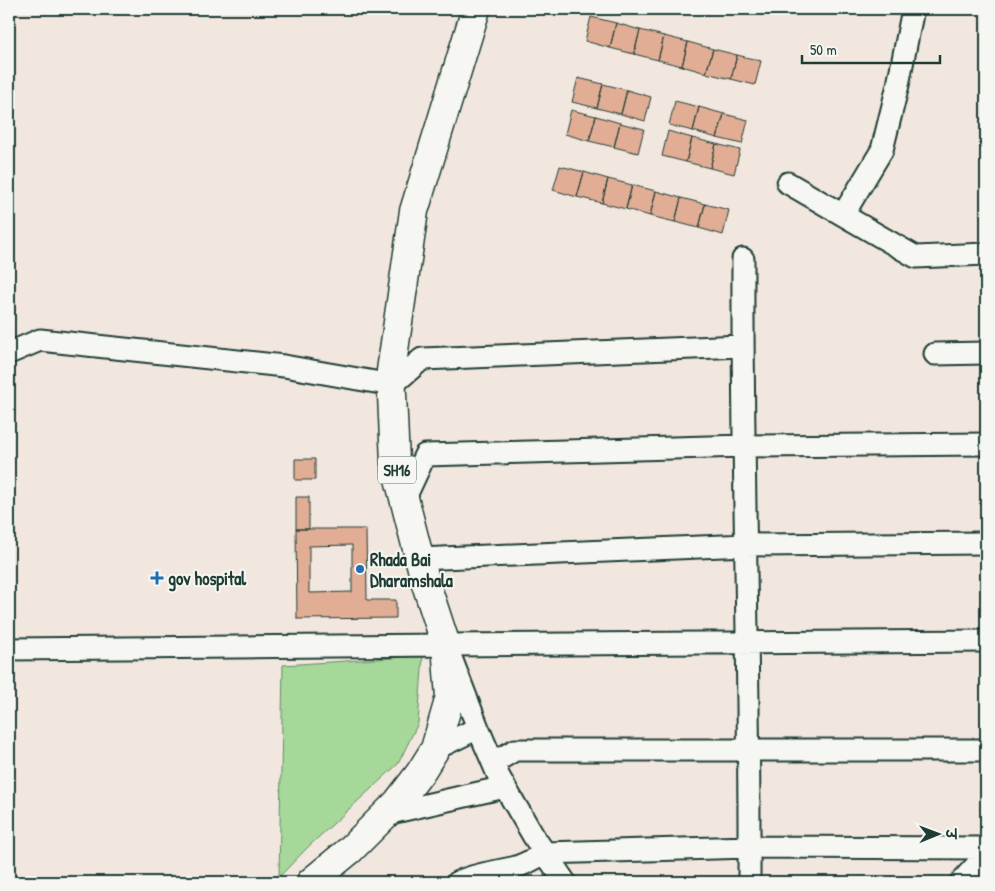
<svg xmlns="http://www.w3.org/2000/svg" width="995" height="891" font-family="'Patrick Hand','Playpen Sans Deva',sans-serif">
	<style>
		.green { fill: #a6d899; stroke: #628a66 }
		.building { fill: #e1ad94; stroke: #1f3d34; fill-rule: evenodd }
		.lines { fill: none; stroke-linecap: round; stroke-linejoin: round }
		.street-casing { stroke: #1f3d34; stroke-width: 25 }
		.primary-casing { stroke: #1f3d34; stroke-width: 31 }
		.street { stroke: #f6f6f2; stroke-width: 21 }
		.primary { stroke: #f6f6f2; stroke-width: 28 }
		.poi-dot { fill: #1f6fb2; stroke: #f6f6f2; stroke-width: 2 }
		.labels { text-anchor: middle; dominant-baseline: central; stroke-width: 4; stroke-linejoin: round; paint-order: stroke }
		.shield { fill: #f6f6f2; stroke: #60746d; stroke-width: 1 }
		.shield-label { font-size: 16px; font-weight: bold; fill: #1f3d34 }
		.poi-label { font-size: 18px; font-weight: bold; fill: #1f3d34; stroke: #f6f6f2; text-anchor: start }
	</style>
	<rect width="100%" height="100%" fill="#f2e7df"/>
	<filter id="ink" filterUnits="userSpaceOnUse"><feTurbulence type="fractalNoise" baseFrequency=".02" numOctaves="2"/><feDisplacementMap in="SourceGraphic" scale="10" xChannelSelector="R" yChannelSelector="G"/><feConvolveMatrix kernelMatrix="1 2 1 2 8 2 1 2 1" color-interpolation-filters="sRGB"/></filter>
	<g filter="url(#ink)">
		<path class="green" d="M 423,656 L 418,723 L 398,764 L 308,847 L 279,877 L 283,665 Z"/>
		<path class="building" d="M 591,17 L 616,23 L 610,48 L 585,41 Z
			M 616,23 L 640,30 L 634,54 L 610,48 Z
			M 640,30 L 664,36 L 658,60 L 634,54 Z
			M 664,36 L 688,42 L 682,66 L 658,60 Z
			M 688,42 L 713,49 L 706,73 L 682,66 Z
			M 713,49 L 737,55 L 731,79 L 706,73 Z
			M 737,55 L 761,61 L 755,85 L 731,79 Z
			M 578,78 L 603,84 L 597,108 L 572,102 Z
			M 603,84 L 627,90 L 621,114 L 597,108 Z
			M 627,90 L 651,97 L 645,121 L 621,114 Z
			M 675,101 L 699,107 L 693,131 L 669,125 Z
			M 699,107 L 724,114 L 717,138 L 693,131 Z
			M 571,110 L 596,116 L 589,141 L 565,134 Z
			M 724,114 L 748,120 L 742,144 L 717,138 Z
			M 596,116 L 620,123 L 614,147 L 589,141 Z
			M 620,123 L 644,129 L 638,153 L 614,147 Z
			M 668,131 L 692,138 L 686,162 L 662,156 Z
			M 692,138 L 716,144 L 710,168 L 686,162 Z
			M 716,144 L 740,150 L 734,174 L 710,168 Z
			M 560,166 L 584,172 L 577,197 L 553,190 Z
			M 584,172 L 608,179 L 602,203 L 577,197 Z
			M 608,179 L 632,185 L 626,209 L 602,203 Z
			M 632,185 L 656,191 L 650,216 L 626,209 Z
			M 656,191 L 681,198 L 675,222 L 650,216 Z
			M 681,198 L 705,204 L 699,228 L 675,222 Z
			M 705,204 L 729,210 L 723,235 L 699,228 Z
			M 295,459 L 315,459 L 315,480 L 295,480 Z
			M 296,497 L 309,497 L 309,529 L 296,529 Z
			M 296,529 L 366,529 L 367,600 L 396,600 L 396,618 L 297,619 ZM 352,545 L 352,592 L 309,593 L 309,546 Z"/>
		<g class="lines">
			<g class="street-casing">
				<path id="street" d="M 788,183 L 843,215 L 882,150 L 898,85 L 913,9
					M 843,215 L 916,257 L 986,254
					M 743,259 C 742,467 750,674 749,882
					M 9,353 L 40,340 L 284,366 L 392,385 L 422,359 L 742,346
					M 935,354 L 986,353
					M 404,500 L 425,455 L 745,446 L 986,444
					M 419,559 L 746,545 L 986,543
					M 446,645 L 986,641
					M 9,649 L 446,645 L 478,728 L 435,749
					M 478,728 L 499,777 L 534,837 L 565,882
					M 493,763 L 515,750 L 986,750
					M 386,814 L 505,787
					M 458,882 C 477,873 497,872 516,867 C 526,864 536,858 545,853 L 749,847 L 986,848
					M 961,882 L 986,855"/>
			</g>
			<g class="primary-casing">
				<path id="primary" d="M 311,882 L 350,850 L 397,803 L 420,773 L 435,749 L 450,697 L 446,645 L 426,584 L 395,463 L 391,371 L 414,211 L 476,9"/>
			</g>
			<use href="#street" class="street"/>
			<use href="#primary" class="primary"/>
		</g>
	</g>
	<g class="poi-dot">
		<circle cx="360" cy="569" r="5"/>
		<path d="M154.5 570.5h5v5h5v5h-5v5h-5v-5h-5v-5h5z"/>
	</g>
	<g class="labels">
		<rect class="shield" x="378" y="456.5" width="38" height="27" rx="4"/>
		<g class="shield-label">
			<text x="397" y="470">SH16</text>
		</g>
		<g class="poi-label">
			<text x="370" y="559">Rhada Bai<tspan x="370" dy="21">Dharamshala</tspan></text>
			<text x="168" y="578">gov hospital</text>
		</g>
	</g>
	<rect width="995" height="891" fill="none" stroke="#f6f6f2" stroke-width="30"/>
	<rect x="15" y="15" width="965" height="861" fill="none" stroke="#1f3d34" stroke-width="2" filter="url(#ink)"/>
	<g transform="translate(938 834) rotate(89)" stroke="#f6f6f2" stroke-width="4" paint-order="stroke">
	<path d="M0-4L9 19L0 12L-9 19Z" fill="#1f3d34"/>
	<text y="-8" font-size="14" font-weight="bold" text-anchor="middle" fill="#1f3d34">उ</text>
	</g>
	<path d="M802 55v8h138v-8" fill="none" stroke="#1f3d34" stroke-width="2.5"/>
	<text x="810" y="55" font-size="15" fill="#1f3d34" stroke="#f6f6f2" stroke-width="4" paint-order="stroke">50 m</text>
</svg>
